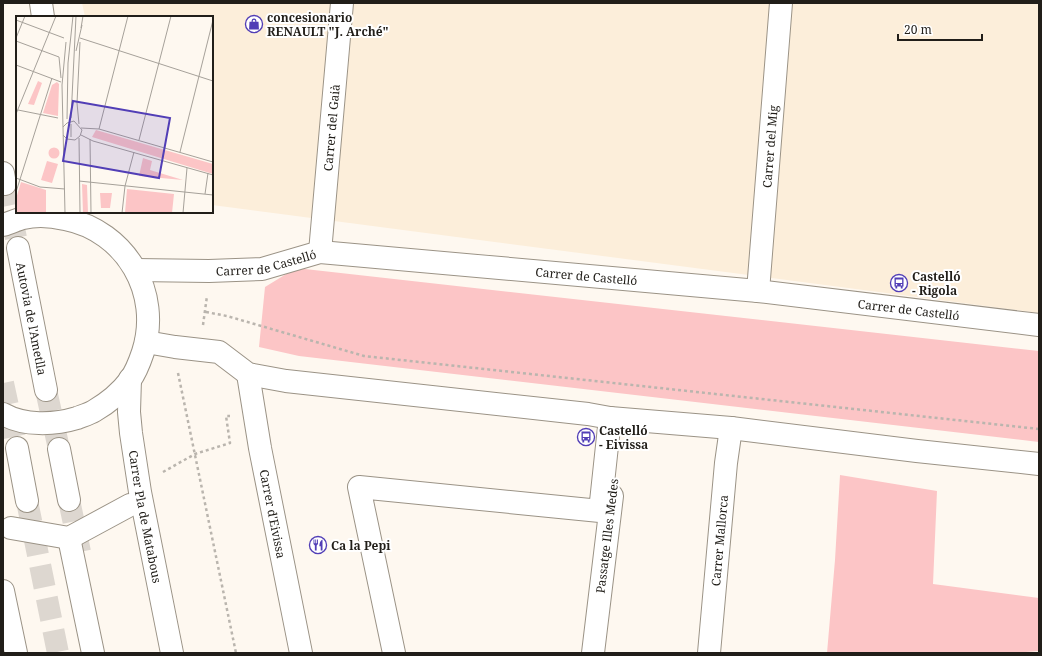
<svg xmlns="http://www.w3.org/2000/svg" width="1042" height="656" font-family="'Noto Serif',serif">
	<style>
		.built { fill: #fceeda }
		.green { fill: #fcc5c6 }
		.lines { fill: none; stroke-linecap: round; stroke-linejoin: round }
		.highway-tunnel { stroke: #ddd7d0; stroke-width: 22; stroke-dasharray: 22 11; stroke-linecap: butt }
		.minor-casing { stroke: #9b9386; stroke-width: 24 }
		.major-casing { stroke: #9b9386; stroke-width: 24 }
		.highway-casing { stroke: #9b9386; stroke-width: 24 }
		.path { stroke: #bab5ae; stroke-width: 2.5; stroke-dasharray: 3 3; stroke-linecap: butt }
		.minor { stroke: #fff; stroke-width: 22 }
		.major { stroke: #fff; stroke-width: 22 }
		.highway { stroke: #fff; stroke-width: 22 }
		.labels { text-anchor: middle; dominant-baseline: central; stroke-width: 4; stroke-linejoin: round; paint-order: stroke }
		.poi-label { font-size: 12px; font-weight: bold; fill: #211e19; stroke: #fff; text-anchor: start }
		.street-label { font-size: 12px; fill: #211e19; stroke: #fff }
		.inset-road { fill: none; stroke: #a6a19a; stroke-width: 1 }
		.view { fill: #513eb6; fill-opacity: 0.15; stroke: #513eb6; stroke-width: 2 }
		.inset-edge { fill: none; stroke: #211e19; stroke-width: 2 }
	</style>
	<rect width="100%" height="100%" fill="#fef8f0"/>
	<path class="built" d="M 82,3 L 1039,3 L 1039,313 L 212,205 L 212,17 L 85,17 Z"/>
	<path class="green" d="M 296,268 L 1039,351 L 1039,442 L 299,356 L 259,347 L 265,287 Z
		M 840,475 L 937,491 L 933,584 L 1039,598 L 1039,651 L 1011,653 L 827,653 L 835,560 Z"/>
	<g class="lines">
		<path class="highway-tunnel" d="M 5,184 L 18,248
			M 3,383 L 17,448
			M 46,390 L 59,449
			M 69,500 L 80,552
			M 27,501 L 58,653"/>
		<g class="minor-casing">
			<g id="minor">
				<path id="s1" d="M 320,252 L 342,3"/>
				<path id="s2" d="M 136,270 L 209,271 L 262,269 L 320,252 L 758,291 L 1039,325"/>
				<path id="s3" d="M 758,291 L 781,3"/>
				<path d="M 146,342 L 175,347 L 219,352 L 248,374 L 286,381 L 588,414 L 610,418 L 731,428 L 917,451 L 1039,464"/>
				<path id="s4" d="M 248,374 L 260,448 L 301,653"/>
				<path d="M 11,528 L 69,538 L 130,505"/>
				<path d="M 69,538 L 93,653"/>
				<path d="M 394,653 L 359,487 L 600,511 L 610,418"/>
				<path d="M 593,653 L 612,496"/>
				<path id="s5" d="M 709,653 L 726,463 L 731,428"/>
			</g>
		</g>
		<g class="major-casing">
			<g id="major">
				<path d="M 41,3 L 43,17"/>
				<path d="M 3,225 C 10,223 16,220 23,218 C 36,215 52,216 65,219 C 126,231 162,293 143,352 C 140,361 136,372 130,380 C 121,392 106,404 94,411 C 89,414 82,416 77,418 C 54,425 24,426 3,414"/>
				<path id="s6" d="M 130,379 L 129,412 L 131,433 L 140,492 L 172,653"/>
				<path d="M 3,591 L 16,653"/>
			</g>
		</g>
		<g class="highway-casing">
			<g id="highway">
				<path d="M 3,173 L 5,184"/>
				<path id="s7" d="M 18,248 L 46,390"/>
				<path d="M 17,448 L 27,501"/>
				<path d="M 59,449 L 69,500"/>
			</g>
		</g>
		<path class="path" d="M 206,312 L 227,316 L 364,356 L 1039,429
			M 203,325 L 207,296
			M 178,373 L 236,653
			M 163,472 L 195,454 L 230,443 L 226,416 L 230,416"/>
		<use href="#minor" class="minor"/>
		<use href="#major" class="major"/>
		<use href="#highway" class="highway"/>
	</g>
	<defs>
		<g id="shop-ring" transform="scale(0.9)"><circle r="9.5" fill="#fff" stroke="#513eb6" stroke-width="1.5"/><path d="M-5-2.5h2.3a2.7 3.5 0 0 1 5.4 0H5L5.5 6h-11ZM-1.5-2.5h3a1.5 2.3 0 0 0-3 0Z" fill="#513eb6"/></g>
		<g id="bus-ring" transform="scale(0.9)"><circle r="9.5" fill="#fff" stroke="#513eb6" stroke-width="1.5"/><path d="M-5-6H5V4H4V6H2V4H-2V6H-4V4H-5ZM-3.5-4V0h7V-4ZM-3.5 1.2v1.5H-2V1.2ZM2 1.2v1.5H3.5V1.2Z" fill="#513eb6"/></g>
		<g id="restaurant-ring" transform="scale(0.9)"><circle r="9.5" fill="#fff" stroke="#513eb6" stroke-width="1.5"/><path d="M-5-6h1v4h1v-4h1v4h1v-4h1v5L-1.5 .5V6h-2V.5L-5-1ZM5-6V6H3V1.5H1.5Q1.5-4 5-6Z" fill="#513eb6"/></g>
	</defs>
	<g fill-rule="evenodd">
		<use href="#shop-ring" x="254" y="24"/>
		<use href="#bus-ring" x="899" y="283"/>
		<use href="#bus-ring" x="586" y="437"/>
		<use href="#restaurant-ring" x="318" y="545"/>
	</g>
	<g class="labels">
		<g class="poi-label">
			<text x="267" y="17">concesionario<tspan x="267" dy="14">RENAULT "J. Arché"</tspan></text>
			<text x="912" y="276">Castelló<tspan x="912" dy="14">- Rigola</tspan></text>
			<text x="599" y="430">Castelló<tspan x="599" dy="14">- Eivissa</tspan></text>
			<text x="331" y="545">Ca la Pepi</text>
		</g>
		<g class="street-label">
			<text stroke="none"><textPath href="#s1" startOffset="125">Carrer del Gaià</textPath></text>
			<text stroke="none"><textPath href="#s3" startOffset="145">Carrer del Mig</textPath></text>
			<text stroke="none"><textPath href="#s2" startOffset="131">Carrer de Castelló</textPath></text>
			<text stroke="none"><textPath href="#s2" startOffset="454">Carrer de Castelló</textPath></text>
			<text stroke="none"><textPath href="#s2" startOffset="778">Carrer de Castelló</textPath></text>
			<text stroke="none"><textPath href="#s7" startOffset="72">Autovia de l'Ametlla</textPath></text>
			<text stroke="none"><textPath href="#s4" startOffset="142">Carrer d'Eivissa</textPath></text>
			<text stroke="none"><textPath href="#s6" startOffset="139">Carrer Pla de Matabous</textPath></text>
			<text transform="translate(607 536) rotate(-83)">Passatge Illes Medes</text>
			<text stroke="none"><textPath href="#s5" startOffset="113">Carrer Mallorca</textPath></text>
		</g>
	</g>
	<g transform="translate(16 16)">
		<rect width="197" height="197" fill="#fef8f0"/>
		<path d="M 22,65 L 26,67 L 18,89 L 12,88 ZM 41,66 L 43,68 L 42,100 L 27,97 L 36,69 ZM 80,114 L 197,148 L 197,158 L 76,121 ZM32.5 137a5.5 5.5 0 1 1 11 0a5.5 5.5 0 1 1-11 0ZM 127,142 L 136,145 L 134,154 L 167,164 L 123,160 ZM 31,145 L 42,148 L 36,167 L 25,164 ZM 5,166 L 30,174 L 30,197 L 0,197 L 0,183 ZM 66,168 L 71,169 L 72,197 L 67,197 ZM 111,173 L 158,178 L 156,197 L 109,197 ZM 84,177 L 96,177 L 94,192 L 85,192 Z" fill="#fcc5c6"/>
		<path class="inset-road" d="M 0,4 L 48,22M 65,12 L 67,0M 0,22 L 9,0M 64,22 L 197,65M 0,25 L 43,41 L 45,62M 60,35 L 66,9M 0,49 L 45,66M 46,69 L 49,197M 46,69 L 50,26M 2,94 L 42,102M 0,98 L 40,0M 55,102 L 60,0M 51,103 L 52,47 L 57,0M 55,108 L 55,121M 63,108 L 61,87 L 64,26M 47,111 L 51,107 L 58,105 L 66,114 L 64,120 L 59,124 L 51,123 L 47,119M 65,112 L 83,113 L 197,146M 83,113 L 112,0M 65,119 L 77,125 L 197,159M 63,122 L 64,197M 74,123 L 75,197M 123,124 L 155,0M 164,136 L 197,4M 0,162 L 24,171 L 49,173M 63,165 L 197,179M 0,176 L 36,62M 189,178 L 192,157M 106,197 L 109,170 L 118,136M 167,197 L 171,152"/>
		<path class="view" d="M 57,85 L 154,102 L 143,162 L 47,145 Z"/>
		<rect width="197" height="197" class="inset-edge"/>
	</g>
	<rect width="1042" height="656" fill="none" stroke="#211e19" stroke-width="8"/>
	<path d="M898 34v6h84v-6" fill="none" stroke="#211e19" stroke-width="2"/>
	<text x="904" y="34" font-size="12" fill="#211e19" stroke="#ffffff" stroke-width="3" paint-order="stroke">20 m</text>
</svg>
